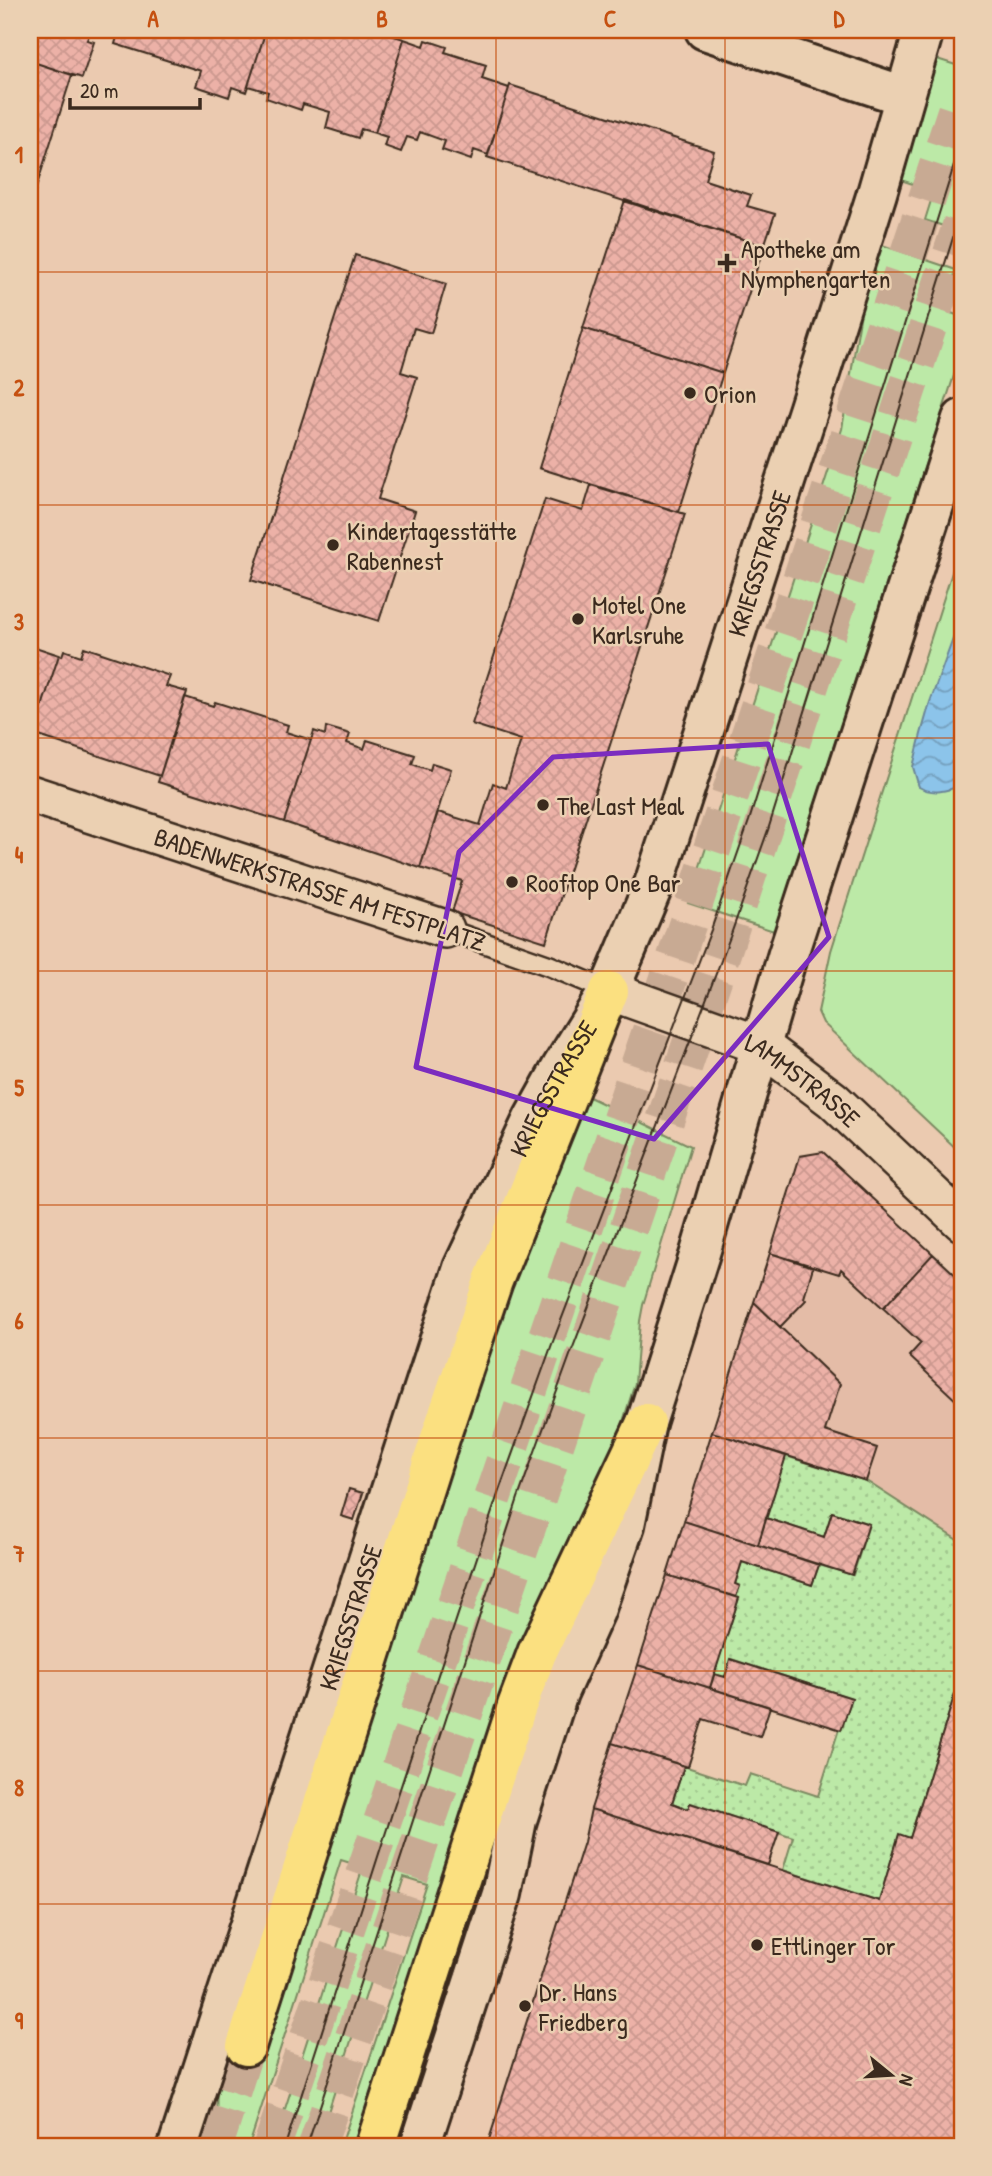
<svg xmlns="http://www.w3.org/2000/svg" width="992" height="2176" font-family="'Patrick Hand',sans-serif">
	<style>
		.built { fill: #e4bca7 }
		.green { fill: #bce9a7; stroke: #7c8a62; stroke-width: 2 }
		.garden { fill: url(#garden-dots); stroke: #7c8a62; stroke-width: 2 }
		.water { fill: url(#water-waves); stroke: #6c8698; stroke-width: 2 }
		.building { fill: url(#building-cross-hatch); stroke: #3b2a1e; stroke-width: 2 }
		.lines { fill: none; stroke-linecap: round; stroke-linejoin: round }
		.primary-tunnel { stroke: #c8aa93; stroke-width: 38; stroke-dasharray: 38 19; stroke-linecap: butt }
		.lane-casing { stroke: #3b2a1e; stroke-width: 24 }
		.street-casing { stroke: #3b2a1e; stroke-width: 42 }
		.secondary-casing { stroke: #3b2a1e; stroke-width: 44 }
		.primary-casing { stroke: #3b2a1e; stroke-width: 44 }
		.lane { stroke: #ebd0b2; stroke-width: 19 }
		.street { stroke: #ebd0b2; stroke-width: 37 }
		.secondary { stroke: #ebd0b2; stroke-width: 38 }
		.primary { stroke: #fbe080; stroke-width: 38 }
		.tram { stroke: #3b2a1e; stroke-width: 2 }
		.marked { fill: none; stroke: #7b2cbf; stroke-width: 5; stroke-linejoin: round }
		.grid { fill: none; stroke: #c55010; stroke-width: 2; stroke-opacity: 0.55 }
		.poi-dot { fill: #3b2a1e; stroke: #ebd0b2; stroke-width: 2.5 }
		.labels { text-anchor: middle; dominant-baseline: central; stroke-width: 5; stroke-linejoin: round; paint-order: stroke }
		.poi-label { font-size: 26px; fill: #3b2a1e; stroke: #ebd0b2; text-anchor: start }
		.street-label { font-size: 26px; fill: #3b2a1e; stroke: #ebd0b2 }
		.neatline { fill: none; stroke: #c55010; stroke-width: 2.5 }
		.grid-label { font-size: 23px; text-anchor: middle; font-weight: bold; fill: #c55010 }
	</style>
	<defs>
		<pattern id="garden-dots" width="8" height="8" patternUnits="userSpaceOnUse" patternTransform="scale(1.75)"><rect width="8" height="8" fill="#bce9a7"/><path d="M2 2h.1M6 6h.1" fill="none" stroke="#a2c88f" stroke-width="1.8" stroke-linecap="round"/></pattern>
		<pattern id="water-waves" width="16" height="10" patternUnits="userSpaceOnUse" patternTransform="scale(1.75)"><rect width="16" height="10" fill="#8cc4ea"/><path d="M0 5q4-4 8 0t8 0" fill="none" stroke="#749fbd"/></pattern>
		<pattern id="building-cross-hatch" width="8" height="8" patternUnits="userSpaceOnUse" patternTransform="scale(1.75)"><rect width="8" height="8" fill="#ecb1a7"/><path d="M0 0l8 8M0 8l8-8" fill="none" stroke="#cb988f"/></pattern>
	</defs>
	<rect width="100%" height="100%" fill="#ebcab0"/>
	<filter id="ink" filterUnits="userSpaceOnUse"><feTurbulence type="fractalNoise" baseFrequency=".0143" numOctaves="2"/><feDisplacementMap in="SourceGraphic" scale="14" xChannelSelector="R" yChannelSelector="G"/><feConvolveMatrix kernelMatrix="1 2 1 2 8 2 1 2 1" color-interpolation-filters="sRGB"/></filter>
	<g filter="url(#ink)">
		<path class="built" d="M 823,1152 L 962,1281 L 962,1543 L 866,1481 L 712,1432 L 800,1156 Z"/>
		<path class="green" d="M 937,59 L 962,67 L 962,232 L 925,220 L 934,191 L 901,180 Z
			M 882,245 L 956,270 L 943,310 L 962,317 L 962,351 L 774,931 L 688,903 L 842,429 L 862,306 Z
			M 962,541 L 962,1154 L 823,1023 L 818,1012 L 831,951 Z
			M 583,1094 L 691,1146 L 643,1305 L 640,1321 L 635,1383 L 617,1441 L 467,1802 L 355,2146 L 341,2146 L 427,1884 L 404,1877 L 317,2146 L 273,2146 L 363,1867 L 341,1860 L 249,2146 L 216,2146 L 217,2068 L 222,2042 L 264,2051 L 460,1440 L 452,1437 Z"/>
		<path class="garden" d="M 786,1456 L 866,1481 L 962,1543 L 962,1671 L 910,1838 L 899,1835 L 879,1901 L 783,1870 L 793,1837 L 691,1803 L 688,1809 L 672,1803 L 684,1766 L 745,1786 L 750,1774 L 818,1796 L 839,1729 L 842,1729 L 851,1698 L 731,1659 L 725,1677 L 714,1674 L 739,1598 L 736,1597 L 740,1586 L 735,1584 L 742,1562 L 812,1585 L 819,1565 L 853,1575 L 869,1524 L 832,1512 L 824,1537 L 766,1518 Z"/>
		<path class="water" d="M 962,614 L 962,785 C 947,791 933,795 919,787 L 913,767 L 921,734 L 930,702 Z"/>
		<path class="building" d="M 30,30 L 91,30 L 87,40 L 94,42 L 82,78 L 30,61 Z
			M 119,30 L 266,30 L 246,92 L 232,87 L 229,97 L 196,86 L 201,71 L 115,44 Z
			M 266,30 L 393,30 L 391,35 L 404,39 L 375,133 L 361,129 L 358,138 L 326,128 L 330,112 L 303,104 L 301,110 L 266,98 L 268,92 L 248,86 Z
			M 404,39 L 424,46 L 426,40 L 447,47 L 445,52 L 486,65 L 482,79 L 509,88 L 488,155 L 474,150 L 471,160 L 442,150 L 445,141 L 420,132 L 417,140 L 407,137 L 401,152 L 384,146 L 387,137 L 375,133 Z
			M 30,61 L 72,75 L 31,204 L 30,203 Z
			M 510,85 L 714,151 L 705,180 L 751,195 L 747,206 L 775,214 L 764,246 L 487,157 Z
			M 625,200 L 764,246 L 723,373 L 583,328 Z
			M 355,255 L 446,284 L 431,333 L 414,328 L 401,372 L 417,377 L 378,499 L 415,511 L 379,621 L 251,580 Z
			M 583,328 L 723,373 L 679,512 L 539,468 Z
			M 591,485 L 685,514 L 546,942 L 452,912 L 462,881 L 420,868 L 438,812 L 480,825 L 493,783 L 506,788 L 521,740 L 472,724 L 545,499 L 583,511 Z
			M 30,637 L 35,639 L 32,646 L 59,655 L 33,734 L 30,733 Z
			M 84,647 L 170,676 L 166,686 L 187,692 L 160,776 L 33,734 L 59,655 L 62,656 L 64,650 L 81,656 Z
			M 185,697 L 213,706 L 215,702 L 288,725 L 286,732 L 311,740 L 284,822 L 158,782 Z
			M 326,727 L 350,734 L 347,743 L 364,749 L 367,740 L 415,755 L 412,764 L 430,770 L 432,763 L 451,769 L 420,868 L 284,822 L 314,731 L 325,735 Z
			M 823,1152 L 933,1254 L 883,1308 L 841,1269 L 839,1274 L 770,1253 L 800,1156 Z
			M 770,1253 L 813,1267 L 804,1298 L 806,1300 L 780,1327 L 754,1302 Z
			M 933,1254 L 962,1281 L 962,1406 L 909,1356 L 921,1343 L 883,1308 Z
			M 754,1302 L 840,1384 L 825,1431 L 877,1448 L 866,1481 L 712,1432 Z
			M 712,1432 L 786,1456 L 758,1545 L 684,1521 Z
			M 349,1489 L 363,1493 L 354,1520 L 341,1516 Z
			M 832,1512 L 869,1524 L 852,1575 L 758,1545 L 766,1518 L 824,1537 Z
			M 684,1521 L 819,1565 L 812,1585 L 742,1562 L 735,1584 L 740,1586 L 736,1597 L 667,1575 Z
			M 667,1575 L 739,1598 L 710,1688 L 638,1665 Z
			M 730,1659 L 852,1698 L 841,1730 L 710,1688 L 714,1674 L 725,1677 Z
			M 638,1665 L 770,1707 L 760,1737 L 703,1719 L 688,1767 L 612,1743 Z
			M 962,1671 L 962,2146 L 487,2146 L 584,1842 L 591,1809 L 879,1901 L 899,1834 L 910,1838 Z
			M 612,1743 L 684,1766 L 672,1803 L 688,1809 L 690,1803 L 779,1832 L 768,1865 L 591,1809 Z"/>
		<g class="lines">
			<path class="primary-tunnel" d="M 214,2146 L 246,2046
				M 272,2146 L 687,925 L 962,93
				M 317,2146 L 727,938 L 962,223"/>
			<g class="lane-casing">
				<path id="lane" d="M 445,929 L 550,966 L 609,991"/>
			</g>
			<g class="street-casing">
				<g id="street">
					<path d="M 30,794 L 445,929"/>
					<path id="s1" d="M 609,991 L 760,1045 L 833,1100 L 962,1222"/>
				</g>
			</g>
			<g class="secondary-casing">
				<g id="secondary">
					<path d="M 705,30 L 904,96"/>
					<path id="s2" d="M 178,2146 L 463,1268 L 533,1119 L 562,1067 L 609,991 L 654,884 L 809,408 L 877,193 L 924,30"/>
					<path d="M 420,2146 L 502,1894 L 517,1820 L 558,1693 L 595,1611 L 625,1525 L 646,1423 L 700,1253 L 787,957 L 962,419"/>
				</g>
			</g>
			<g class="primary-casing">
				<path id="primary" d="M 246,2046 L 442,1432 L 493,1281 L 609,991
					M 375,2146 L 517,1706 L 537,1653 L 646,1423"/>
			</g>
			<use href="#lane" class="lane"/>
			<use href="#street" class="street"/>
			<use href="#secondary" class="secondary"/>
			<use href="#primary" class="primary"/>
			<path class="tram" d="M 285,2146 L 393,1810 L 499,1491 L 552,1344 L 711,930 L 749,821 L 962,140
				M 307,2146 L 518,1498 L 572,1350 L 730,937 L 768,830 L 962,209"/>
		</g>
	</g>
	<path class="marked" d="M 768,744 L 829,937 L 654,1139 L 416,1067 L 459,852 L 553,757 Z"/>
	<path class="grid" d="M 267,30 L 267,2146M 496,30 L 496,2146M 725,30 L 725,2146M 30,272 L 962,272M 30,505 L 962,505M 30,738 L 962,738M 30,971 L 962,971M 30,1205 L 962,1205M 30,1438 L 962,1438M 30,1671 L 962,1671M 30,1904 L 962,1904"/>
	<g class="poi-dot">
		<path d="M723.5 252.5h7v7h7v7h-7v7h-7v-7h-7v-7h7z"/>
		<circle cx="690" cy="393" r="7"/>
		<circle cx="333" cy="545" r="7"/>
		<circle cx="578" cy="619" r="7"/>
		<circle cx="543" cy="805" r="7"/>
		<circle cx="512" cy="882" r="7"/>
		<circle cx="757" cy="1945" r="7"/>
		<circle cx="525" cy="2006" r="7"/>
	</g>
	<g class="labels">
		<g class="poi-label">
			<text x="741" y="248">Apotheke am<tspan x="741" dy="30">Nymphengarten</tspan></text>
			<text x="704" y="393">Orion</text>
			<text x="347" y="530">Kindertagesstätte<tspan x="347" dy="30">Rabennest</tspan></text>
			<text x="592" y="604">Motel One<tspan x="592" dy="30">Karlsruhe</tspan></text>
			<text x="557" y="805">The Last Meal</text>
			<text x="526" y="882">Rooftop One Bar</text>
			<text x="771" y="1945">Ettlinger Tor</text>
			<text x="539" y="1991">Dr. Hans<tspan x="539" dy="30">Friedberg</tspan></text>
		</g>
		<g class="street-label">
			<text stroke="none"><textPath href="#s2" startOffset="1690">KRIEGSSTRASSE</textPath></text>
			<text transform="translate(320 889) rotate(18)">BADENWERKSTRASSE AM FESTPLATZ</text>
			<text stroke="none"><textPath href="#s1" startOffset="215">LAMMSTRASSE</textPath></text>
			<text stroke="none"><textPath href="#s2" startOffset="1124">KRIEGSSTRASSE</textPath></text>
			<text stroke="none"><textPath href="#s2" startOffset="556">KRIEGSSTRASSE</textPath></text>
		</g>
	</g>
	<rect width="992" height="2176" fill="none" stroke="#ebd0b2" stroke-width="77"/>
	<g transform="translate(891 2075) rotate(108)" stroke="#ebd0b2" stroke-width="5" paint-order="stroke">
	<path d="M0-5L12 26L0 18L-12 26Z" fill="#3b2a1e"/>
	<text y="-10" font-size="19" font-weight="bold" text-anchor="middle" fill="#3b2a1e">N</text>
	</g>
	<path d="M70 98v10h130v-10" fill="none" stroke="#3b2a1e" stroke-width="3.5"/>
	<text x="80" y="98" font-size="21" fill="#3b2a1e" stroke="#ebd0b2" stroke-width="5" paint-order="stroke">20 m</text>
	<rect x="38" y="38" width="916" height="2100" class="neatline"/>
	<g class="grid-label">
		<text x="153" y="27">A</text>
		<text x="382" y="27">B</text>
		<text x="610" y="27">C</text>
		<text x="839" y="27">D</text>
		<text x="19" y="163">1</text>
		<text x="19" y="396">2</text>
		<text x="19" y="630">3</text>
		<text x="19" y="863">4</text>
		<text x="19" y="1096">5</text>
		<text x="19" y="1329">6</text>
		<text x="19" y="1562">7</text>
		<text x="19" y="1796">8</text>
		<text x="19" y="2029">9</text>
	</g>
</svg>
